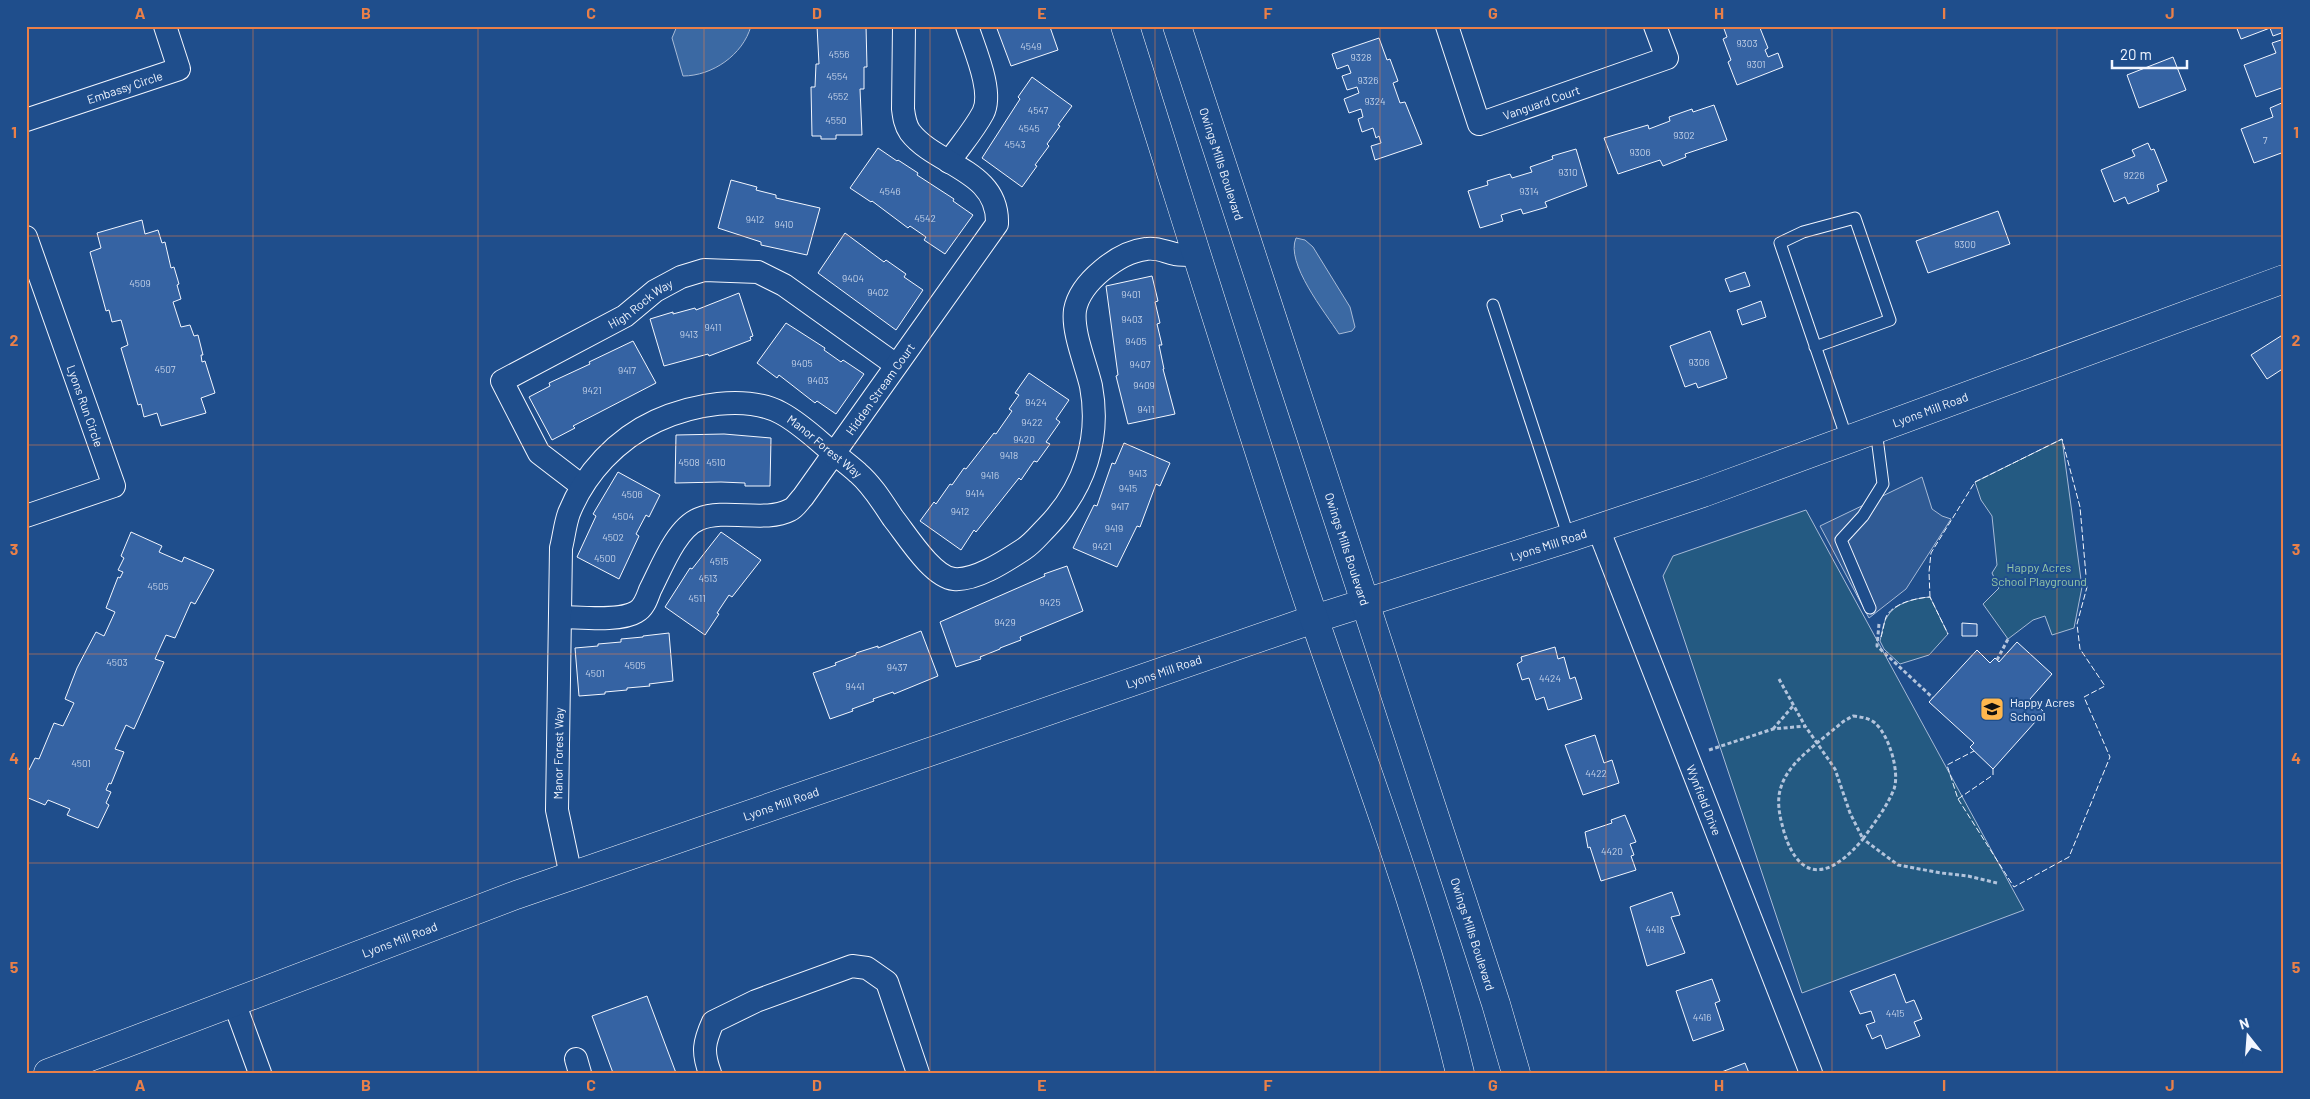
<svg xmlns="http://www.w3.org/2000/svg" width="2310" height="1099" font-family="Barlow,sans-serif">
	<style>
		.green { fill: #245a82; stroke: #a8bbd7 }
		.parking { fill: #305b95; stroke: #a8bbd7 }
		.water { fill: #3b69a3; stroke: #a8bbd7 }
		.building { fill: #3563a3; stroke: #f2f6ff }
		.lines { fill: none; stroke-linecap: round; stroke-linejoin: round }
		.service-casing { stroke: #f2f6ff; stroke-width: 13 }
		.minor-casing { stroke: #f2f6ff; stroke-width: 24 }
		.secondary-casing { stroke: #f2f6ff; stroke-width: 29 }
		.primary-casing { stroke: #f2f6ff; stroke-width: 29 }
		.path { stroke: #b3c4dc; stroke-width: 3; stroke-dasharray: 4 2.5; stroke-linecap: butt }
		.service { stroke: #1f4e8c; stroke-width: 11 }
		.minor { stroke: #1f4e8c; stroke-width: 22 }
		.secondary { stroke: #1f4e8c; stroke-width: 28 }
		.primary { stroke: #1f4e8c; stroke-width: 28 }
		.fence { stroke: #f2f6ff; stroke-width: 1; stroke-dasharray: 6 2.5; stroke-linecap: butt }
		.grid { fill: none; stroke: #ea8049; stroke-width: 1; stroke-opacity: 0.55 }
		.labels { text-anchor: middle; dominant-baseline: central; stroke-width: 4; stroke-linejoin: round; paint-order: stroke }
		.number-label { font-size: 10px; fill: #c3d1e8 }
		.street-label { font-size: 12px; fill: #f2f6ff; stroke: #1f4e8c }
		.park-label { font-size: 12px; fill: #97c8a6; stroke: #1f4e8c }
		.poi-label { font-size: 12px; fill: #f2f6ff; stroke: #1f4e8c; text-anchor: start }
		.neatline { fill: none; stroke: #ea8049; stroke-width: 2 }
		.grid-label { font-size: 16px; text-anchor: middle; font-weight: bold; fill: #ea8049 }
	</style>
	<rect width="100%" height="100%" fill="#1f4e8c"/>
	<path class="green" d="M 2062,439 L 2082,587 L 2074,628 L 2052,635 L 2045,616 L 2033,620 L 2008,639 L 1983,604 L 1999,588 L 1992,573 L 1997,565 L 1992,516 L 1981,500 L 1975,482 Z
		M 1806,510 L 2024,910 L 1802,993 L 1663,576 L 1673,556 Z
		M 1930,597 L 1948,634 L 1929,655 L 1900,664 L 1884,649 L 1880,641 C 1882,633 1883,623 1887,617 C 1894,603 1916,598 1930,597 Z"/>
	<path class="parking" d="M 1922,477 L 1932,509 L 1942,516 L 1951,519 L 1906,589 L 1869,618 L 1820,526 Z"/>
	<path class="water" d="M 677,26 L 751,26 C 743,55 712,76 683,76 L 672,38 Z
		M 1296,238 L 1305,240 L 1313,247 L 1350,307 L 1355,327 L 1352,331 L 1339,334 C 1325,312 1285,263 1296,238 Z"/>
	<path class="building" d="M 817,26 L 866,26 L 867,67 L 864,67 L 864,89 L 860,89 L 862,135 L 836,135 L 836,139 L 821,139 L 821,136 L 812,136 L 811,87 L 815,87 L 816,64 L 819,64 Z
		M 996,26 L 1050,27 L 1058,50 L 1011,66 Z
		M 1723,26 L 1764,26 L 1760,28 L 1768,48 L 1765,50 L 1768,57 L 1778,53 L 1783,67 L 1737,85 L 1728,62 L 1731,60 L 1723,39 L 1727,37 Z
		M 2236,26 L 2284,26 L 2284,32 L 2273,36 L 2270,28 L 2241,39 Z
		M 1379,38 L 1387,60 L 1390,59 L 1398,81 L 1393,83 L 1400,103 L 1405,102 L 1422,144 L 1375,160 L 1371,146 L 1381,143 L 1379,136 L 1376,138 L 1373,128 L 1362,132 L 1358,119 L 1363,117 L 1361,109 L 1349,113 L 1344,99 L 1359,93 L 1357,87 L 1347,90 L 1342,76 L 1351,73 L 1348,65 L 1337,69 L 1332,54 Z
		M 2284,39 L 2284,87 L 2256,97 L 2244,65 L 2276,53 L 2272,43 Z
		M 2173,57 L 2186,90 L 2139,108 L 2127,75 Z
		M 1032,77 L 1072,106 L 1058,125 L 1060,126 L 1047,144 L 1049,146 L 1035,165 L 1037,166 L 1022,187 L 982,158 L 1020,99 L 1018,97 Z
		M 2284,102 L 2284,152 L 2254,163 L 2241,129 L 2273,117 L 2270,108 Z
		M 1714,105 L 1727,140 L 1685,154 L 1686,157 L 1663,166 L 1660,160 L 1618,174 L 1604,138 L 1648,125 L 1649,129 L 1670,121 L 1669,117 L 1692,109 L 1693,112 Z
		M 2148,143 L 2151,150 L 2154,149 L 2167,181 L 2157,185 L 2159,191 L 2128,204 L 2125,197 L 2114,202 L 2101,170 L 2135,156 L 2132,150 Z
		M 878,148 L 897,161 L 898,160 L 918,173 L 917,175 L 954,199 L 953,201 L 973,215 L 945,254 L 924,240 L 926,237 L 910,226 L 908,228 L 872,201 L 871,202 L 850,188 Z
		M 1576,149 L 1587,186 L 1545,202 L 1547,207 L 1523,214 L 1521,209 L 1501,215 L 1503,221 L 1480,228 L 1468,191 L 1488,185 L 1487,181 L 1510,174 L 1512,178 L 1532,172 L 1530,167 L 1553,159 L 1552,156 Z
		M 731,180 L 757,187 L 756,190 L 776,195 L 776,198 L 820,208 L 807,255 L 761,245 L 761,242 L 718,228 Z
		M 1998,211 L 2010,244 L 1928,273 L 1916,241 Z
		M 142,220 L 145,234 L 158,230 L 162,243 L 165,242 L 171,268 L 174,267 L 179,284 L 177,285 L 181,299 L 173,302 L 181,327 L 190,325 L 194,336 L 198,335 L 203,355 L 201,355 L 202,362 L 205,361 L 215,393 L 201,398 L 206,413 L 161,426 L 157,413 L 144,417 L 141,404 L 138,405 L 121,348 L 128,345 L 121,320 L 112,322 L 109,310 L 106,311 L 90,252 L 101,248 L 97,233 Z
		M 845,233 L 884,262 L 886,260 L 906,274 L 904,277 L 923,290 L 896,330 L 818,273 Z
		M 1745,272 L 1750,286 L 1730,292 L 1725,279 Z
		M 1152,276 L 1158,301 L 1155,302 L 1160,323 L 1157,324 L 1162,345 L 1159,345 L 1164,369 L 1163,369 L 1175,414 L 1128,424 L 1116,376 L 1118,375 L 1106,286 Z
		M 739,293 L 753,336 L 750,337 L 751,340 L 709,356 L 708,354 L 664,366 L 650,319 L 673,312 L 673,314 L 695,308 L 696,310 Z
		M 1761,301 L 1766,317 L 1742,325 L 1737,310 Z
		M 786,323 L 825,348 L 824,350 L 841,362 L 843,360 L 864,374 L 836,414 L 817,401 L 815,403 L 779,375 L 777,378 L 757,363 Z
		M 1710,331 L 1727,378 L 1698,388 L 1696,383 L 1685,387 L 1670,346 Z
		M 2284,334 L 2284,368 L 2267,379 L 2251,355 Z
		M 633,341 L 656,383 L 573,426 L 575,428 L 552,440 L 529,397 L 550,386 L 549,383 L 590,364 L 589,362 Z
		M 1029,373 L 1069,400 L 1056,419 L 1060,422 L 1046,442 L 1050,444 L 1037,462 L 1034,461 L 1021,480 L 1019,478 L 976,532 L 974,530 L 961,550 L 920,521 L 934,502 L 936,504 L 950,484 L 952,485 L 964,468 L 966,469 L 994,433 L 996,434 L 1012,411 L 1009,409 L 1019,395 L 1015,393 Z
		M 724,434 L 771,438 L 770,486 L 745,486 L 745,483 L 721,482 L 675,483 L 676,435 Z
		M 1124,443 L 1170,463 L 1160,486 L 1156,484 L 1140,527 L 1137,526 L 1117,567 L 1073,548 L 1094,505 L 1097,506 L 1112,463 L 1115,464 Z
		M 618,472 L 660,495 L 649,517 L 646,515 L 636,534 L 639,536 L 619,579 L 577,557 L 596,516 L 593,514 Z
		M 131,532 L 162,546 L 159,552 L 182,562 L 184,557 L 214,570 L 195,604 L 191,602 L 175,638 L 166,635 L 155,659 L 164,662 L 134,729 L 126,725 L 115,749 L 124,752 L 111,784 L 109,783 L 106,790 L 111,792 L 106,803 L 109,805 L 98,828 L 67,815 L 70,809 L 48,800 L 45,805 L 26,797 L 26,769 L 29,770 L 35,758 L 39,759 L 54,723 L 63,726 L 74,703 L 65,699 L 77,668 L 96,632 L 104,636 L 115,612 L 106,608 L 118,577 L 120,578 L 123,572 L 118,570 L 124,558 L 121,556 Z
		M 721,532 L 761,560 L 732,597 L 729,595 L 717,613 L 719,614 L 705,635 L 665,607 L 690,568 L 692,569 Z
		M 1067,566 L 1083,611 L 1020,637 L 1021,640 L 1000,648 L 1000,649 L 980,657 L 981,659 L 956,667 L 940,622 L 1045,576 L 1044,574 Z
		M 1962,623 L 1977,624 L 1977,636 L 1962,636 Z
		M 921,631 L 938,676 L 894,694 L 893,692 L 873,699 L 874,701 L 852,709 L 853,711 L 830,719 L 813,673 L 836,665 L 835,663 L 856,655 L 856,653 L 878,646 L 878,648 Z
		M 669,633 L 673,681 L 649,684 L 650,686 L 627,688 L 627,690 L 605,692 L 605,694 L 579,696 L 575,648 L 598,646 L 598,644 L 621,642 L 621,639 L 643,637 L 643,636 Z
		M 2017,642 L 2052,674 L 2030,699 L 2044,712 L 1993,769 L 1970,747 L 1974,743 L 1929,702 L 1977,650 L 1990,663 L 1995,658 L 1999,662 Z
		M 1555,647 L 1558,659 L 1564,657 L 1570,679 L 1575,677 L 1582,699 L 1548,710 L 1544,697 L 1536,700 L 1529,678 L 1522,680 L 1517,664 L 1522,661 L 1521,657 Z
		M 1595,735 L 1604,763 L 1612,760 L 1619,783 L 1583,795 L 1565,745 Z
		M 1625,815 L 1636,842 L 1630,844 L 1634,855 L 1631,856 L 1636,870 L 1601,881 L 1590,847 L 1588,848 L 1585,832 L 1612,823 L 1611,820 Z
		M 1672,892 L 1680,915 L 1671,917 L 1685,953 L 1647,966 L 1630,907 Z
		M 1895,974 L 1906,1003 L 1914,1000 L 1922,1019 L 1914,1022 L 1920,1036 L 1886,1049 L 1881,1035 L 1872,1039 L 1866,1025 L 1875,1022 L 1871,1011 L 1860,1014 L 1850,991 Z
		M 1712,979 L 1720,1001 L 1715,1003 L 1724,1030 L 1693,1041 L 1676,991 Z
		M 647,996 L 676,1073 L 613,1073 L 592,1016 Z
		M 1745,1063 L 1749,1073 L 1719,1073 Z"/>
	<g class="lines">
		<g class="service-casing">
			<path id="service" d="M 1493,305 L 1569,538
				M 1815,347 L 1890,320 L 1855,218 L 1803,232 L 1780,243 L 1847,439
				M 1870,608 L 1841,540 L 1863,516 L 1883,484 L 1876,430"/>
		</g>
		<g class="minor-casing">
			<g id="minor">
				<path id="s1" d="M 1447,26 L 1479,124 L 1667,58 L 1655,26"/>
				<path id="s2" d="M 26,120 L 179,69 L 165,26"/>
				<path d="M 949,162 C 960,146 974,130 983,113 C 994,92 974,48 967,26"/>
				<path id="s3" d="M 26,237 L 114,486 L 26,516"/>
				<path id="s4" d="M 582,486 L 539,453 L 502,381 L 625,316 L 655,291 L 681,277 L 704,270 L 758,272 L 784,285 L 896,365"/>
				<path id="s5" d="M 1598,528 L 1811,1073"/>
				<path id="s6" d="M 560,617 C 579,617 620,622 636,612 C 644,608 647,598 650,590 C 661,569 676,528 699,519 C 726,508 765,523 790,510 C 795,508 799,501 803,497 L 997,224 C 999,170 936,166 910,132 C 905,125 904,117 903,109 L 904,26"/>
				<path id="s7" d="M 571,876 L 557,810 L 561,548 C 564,536 565,524 569,513 C 585,473 617,439 656,421 C 691,405 745,394 781,413 C 798,422 812,435 826,447 C 837,456 848,464 858,473 C 872,485 883,503 893,518 C 906,534 932,577 954,579 C 976,581 1007,560 1024,549 C 1033,543 1039,535 1047,527 C 1084,489 1101,439 1091,386 C 1086,364 1072,332 1075,310 C 1080,282 1119,252 1146,249 C 1157,247 1165,252 1175,254 C 1182,255 1189,255 1196,255"/>
				<path d="M 234,1002 L 260,1073"/>
				<path d="M 576,1059 L 580,1073"/>
				<path d="M 710,1073 C 702,1052 704,1042 713,1022 L 756,1001 L 852,966 L 867,968 L 887,982 L 918,1073"/>
			</g>
		</g>
		<g class="secondary-casing">
			<g id="secondary">
				<path id="s8" d="M 48,1073 L 516,895 L 1314,619 L 1569,538 L 1703,493 L 2284,279"/>
			</g>
		</g>
		<g class="primary-casing">
			<g id="primary">
				<path d="M 1125,26 C 1188,225 1248,424 1315,621 C 1366,770 1423,919 1460,1073"/>
				<path id="s9" d="M 1177,26 L 1496,1004 L 1516,1073"/>
			</g>
		</g>
		<path class="path" d="M 1879,624 L 1877,646 L 1933,698
			M 1997,660 L 2008,639
			M 1779,679 L 1805,726
			M 1853,716 C 1861,717 1869,718 1875,723 C 1889,735 1900,772 1894,789 C 1887,807 1874,823 1863,839 L 1850,813 L 1835,769 L 1817,743 L 1844,721 Z
			M 1773,729 L 1793,706
			M 1709,750 L 1773,729 L 1805,726 L 1817,743 C 1803,755 1787,768 1781,787 C 1776,802 1780,817 1784,832 C 1801,887 1833,875 1863,839 L 1898,865 L 1941,873 L 1968,876 L 1997,883"/>
		<use href="#service" class="service"/>
		<use href="#minor" class="minor"/>
		<use href="#secondary" class="secondary"/>
		<use href="#primary" class="primary"/>
		<path class="fence" d="M 1930,597 L 1929,572 L 1931,553 L 1975,482 L 2062,439 L 2080,507 L 2087,587 L 2077,624 L 2080,649 L 2105,686 L 2084,697 L 2110,757 L 2069,857 L 2014,887 L 1958,799 L 1947,765 L 1974,751
			M 1881,637 C 1883,631 1884,623 1886,617 C 1893,603 1916,598 1930,597 L 1948,634
			M 1958,799 L 1993,775 L 1993,769"/>
	</g>
	<path class="grid" d="M 253,26 L 253,1073M 478,26 L 478,1073M 704,26 L 704,1073M 930,26 L 930,1073M 1155,26 L 1155,1073M 1380,26 L 1380,1073M 1606,26 L 1606,1073M 1832,26 L 1832,1073M 2057,26 L 2057,1073M 26,236 L 2284,236M 26,445 L 2284,445M 26,654 L 2284,654M 26,863 L 2284,863"/>
	<defs>
		<g id="school-square" transform="scale(1.25)"><rect x="-9" y="-9" width="18" height="18" rx="4" fill="#ffb74d" stroke="#1f4e8c"/><path d="M0-5L7-2L0 1L-7-2ZM-4 1L0 2.5L4 1V4Q0 6-4 4Z" fill="#111"/></g>
	</defs>
	<g fill-rule="evenodd">
		<use href="#school-square" x="1992" y="709"/>
	</g>
	<g class="labels">
		<g class="number-label">
			<text x="1747" y="43">9303</text>
			<text x="1031" y="46">4549</text>
			<text x="839" y="54">4556</text>
			<text x="1361" y="57">9328</text>
			<text x="1756" y="64">9301</text>
			<text x="837" y="76">4554</text>
			<text x="1368" y="80">9326</text>
			<text x="838" y="96">4552</text>
			<text x="1375" y="101">9324</text>
			<text x="1038" y="110">4547</text>
			<text x="836" y="120">4550</text>
			<text x="1029" y="128">4545</text>
			<text x="1684" y="135">9302</text>
			<text x="2265" y="140">7</text>
			<text x="1015" y="144">4543</text>
			<text x="1640" y="152">9306</text>
			<text x="1568" y="172">9310</text>
			<text x="2134" y="175">9226</text>
			<text x="890" y="191">4546</text>
			<text x="1529" y="191">9314</text>
			<text x="925" y="218">4542</text>
			<text x="755" y="219">9412</text>
			<text x="784" y="224">9410</text>
			<text x="1965" y="244">9300</text>
			<text x="853" y="278">9404</text>
			<text x="140" y="283">4509</text>
			<text x="878" y="292">9402</text>
			<text x="1131" y="294">9401</text>
			<text x="1132" y="319">9403</text>
			<text x="713" y="327">9411</text>
			<text x="689" y="334">9413</text>
			<text x="1136" y="341">9405</text>
			<text x="1699" y="362">9306</text>
			<text x="802" y="363">9405</text>
			<text x="1140" y="364">9407</text>
			<text x="165" y="369">4507</text>
			<text x="627" y="370">9417</text>
			<text x="818" y="380">9403</text>
			<text x="1144" y="385">9409</text>
			<text x="592" y="390">9421</text>
			<text x="1036" y="402">9424</text>
			<text x="1146" y="409">9411</text>
			<text x="1032" y="422">9422</text>
			<text x="1024" y="439">9420</text>
			<text x="1009" y="455">9418</text>
			<text x="689" y="462">4508</text>
			<text x="716" y="462">4510</text>
			<text x="1138" y="473">9413</text>
			<text x="990" y="475">9416</text>
			<text x="1128" y="488">9415</text>
			<text x="975" y="493">9414</text>
			<text x="632" y="494">4506</text>
			<text x="1120" y="506">9417</text>
			<text x="960" y="511">9412</text>
			<text x="623" y="516">4504</text>
			<text x="1114" y="528">9419</text>
			<text x="613" y="537">4502</text>
			<text x="1102" y="546">9421</text>
			<text x="605" y="558">4500</text>
			<text x="719" y="561">4515</text>
			<text x="708" y="578">4513</text>
			<text x="158" y="586">4505</text>
			<text x="697" y="598">4511</text>
			<text x="1050" y="602">9425</text>
			<text x="1005" y="622">9429</text>
			<text x="117" y="662">4503</text>
			<text x="635" y="665">4505</text>
			<text x="897" y="667">9437</text>
			<text x="595" y="673">4501</text>
			<text x="1550" y="678">4424</text>
			<text x="855" y="686">9441</text>
			<text x="81" y="763">4501</text>
			<text x="1596" y="773">4422</text>
			<text x="1612" y="851">4420</text>
			<text x="1655" y="929">4418</text>
			<text x="1895" y="1013">4415</text>
			<text x="1702" y="1017">4416</text>
		</g>
		<g class="street-label">
			<text stroke="none"><textPath href="#s2" startOffset="104">Embassy Circle</textPath></text>
			<text stroke="none"><textPath href="#s1" startOffset="169">Vanguard Court</textPath></text>
			<text stroke="none"><textPath href="#s9" startOffset="145">Owings Mills Boulevard</textPath></text>
			<text stroke="none"><textPath href="#s4" startOffset="294">High Rock Way</textPath></text>
			<text stroke="none"><textPath href="#s6" startOffset="435">Hidden Stream Court</textPath></text>
			<text stroke="none"><textPath href="#s3" startOffset="179">Lyons Run Circle</textPath></text>
			<text stroke="none"><textPath href="#s8" startOffset="1996">Lyons Mill Road</textPath></text>
			<text stroke="none"><textPath href="#s7" startOffset="679">Manor Forest Way</textPath></text>
			<text stroke="none"><textPath href="#s8" startOffset="1591">Lyons Mill Road</textPath></text>
			<text stroke="none"><textPath href="#s9" startOffset="550">Owings Mills Boulevard</textPath></text>
			<text stroke="none"><textPath href="#s8" startOffset="1186">Lyons Mill Road</textPath></text>
			<text stroke="none"><textPath href="#s7" startOffset="124">Manor Forest Way</textPath></text>
			<text stroke="none"><textPath href="#s5" startOffset="292">Wynfield Drive</textPath></text>
			<text stroke="none"><textPath href="#s8" startOffset="781">Lyons Mill Road</textPath></text>
			<text stroke="none"><textPath href="#s9" startOffset="955">Owings Mills Boulevard</textPath></text>
			<text stroke="none"><textPath href="#s8" startOffset="376">Lyons Mill Road</textPath></text>
		</g>
		<g class="park-label">
			<text x="2039" y="567">Happy Acres<tspan x="2039" dy="14">School Playground</tspan></text>
		</g>
		<g class="poi-label">
			<text x="2010" y="702">Happy Acres<tspan x="2010" dy="14">School</tspan></text>
		</g>
	</g>
	<rect width="2310" height="1099" fill="none" stroke="#1f4e8c" stroke-width="55"/>
	<g transform="translate(2248 1036) rotate(343)" stroke="#1f4e8c" stroke-width="4" paint-order="stroke">
	<path d="M0-4L9 19L0 12L-9 19Z" fill="#f2f6ff"/>
	<text y="-8" font-size="14" font-weight="bold" text-anchor="middle" fill="#f2f6ff">N</text>
	</g>
	<path d="M2112 60v8h75v-8" fill="none" stroke="#f2f6ff" stroke-width="2.5"/>
	<text x="2120" y="60" font-size="15" fill="#f2f6ff" stroke="#1f4e8c" stroke-width="4" paint-order="stroke">20 m</text>
	<rect x="28" y="28" width="2254" height="1044" class="neatline"/>
	<g class="grid-label">
		<text x="140" y="19">A</text>
		<text x="366" y="19">B</text>
		<text x="591" y="19">C</text>
		<text x="817" y="19">D</text>
		<text x="1042" y="19">E</text>
		<text x="1268" y="19">F</text>
		<text x="1493" y="19">G</text>
		<text x="1719" y="19">H</text>
		<text x="1944" y="19">I</text>
		<text x="2170" y="19">J</text>
		<text x="14" y="138">1</text>
		<text x="2296" y="138">1</text>
		<text x="14" y="346">2</text>
		<text x="2296" y="346">2</text>
		<text x="14" y="555">3</text>
		<text x="2296" y="555">3</text>
		<text x="14" y="764">4</text>
		<text x="2296" y="764">4</text>
		<text x="14" y="973">5</text>
		<text x="2296" y="973">5</text>
		<text x="140" y="1091">A</text>
		<text x="366" y="1091">B</text>
		<text x="591" y="1091">C</text>
		<text x="817" y="1091">D</text>
		<text x="1042" y="1091">E</text>
		<text x="1268" y="1091">F</text>
		<text x="1493" y="1091">G</text>
		<text x="1719" y="1091">H</text>
		<text x="1944" y="1091">I</text>
		<text x="2170" y="1091">J</text>
	</g>
</svg>
